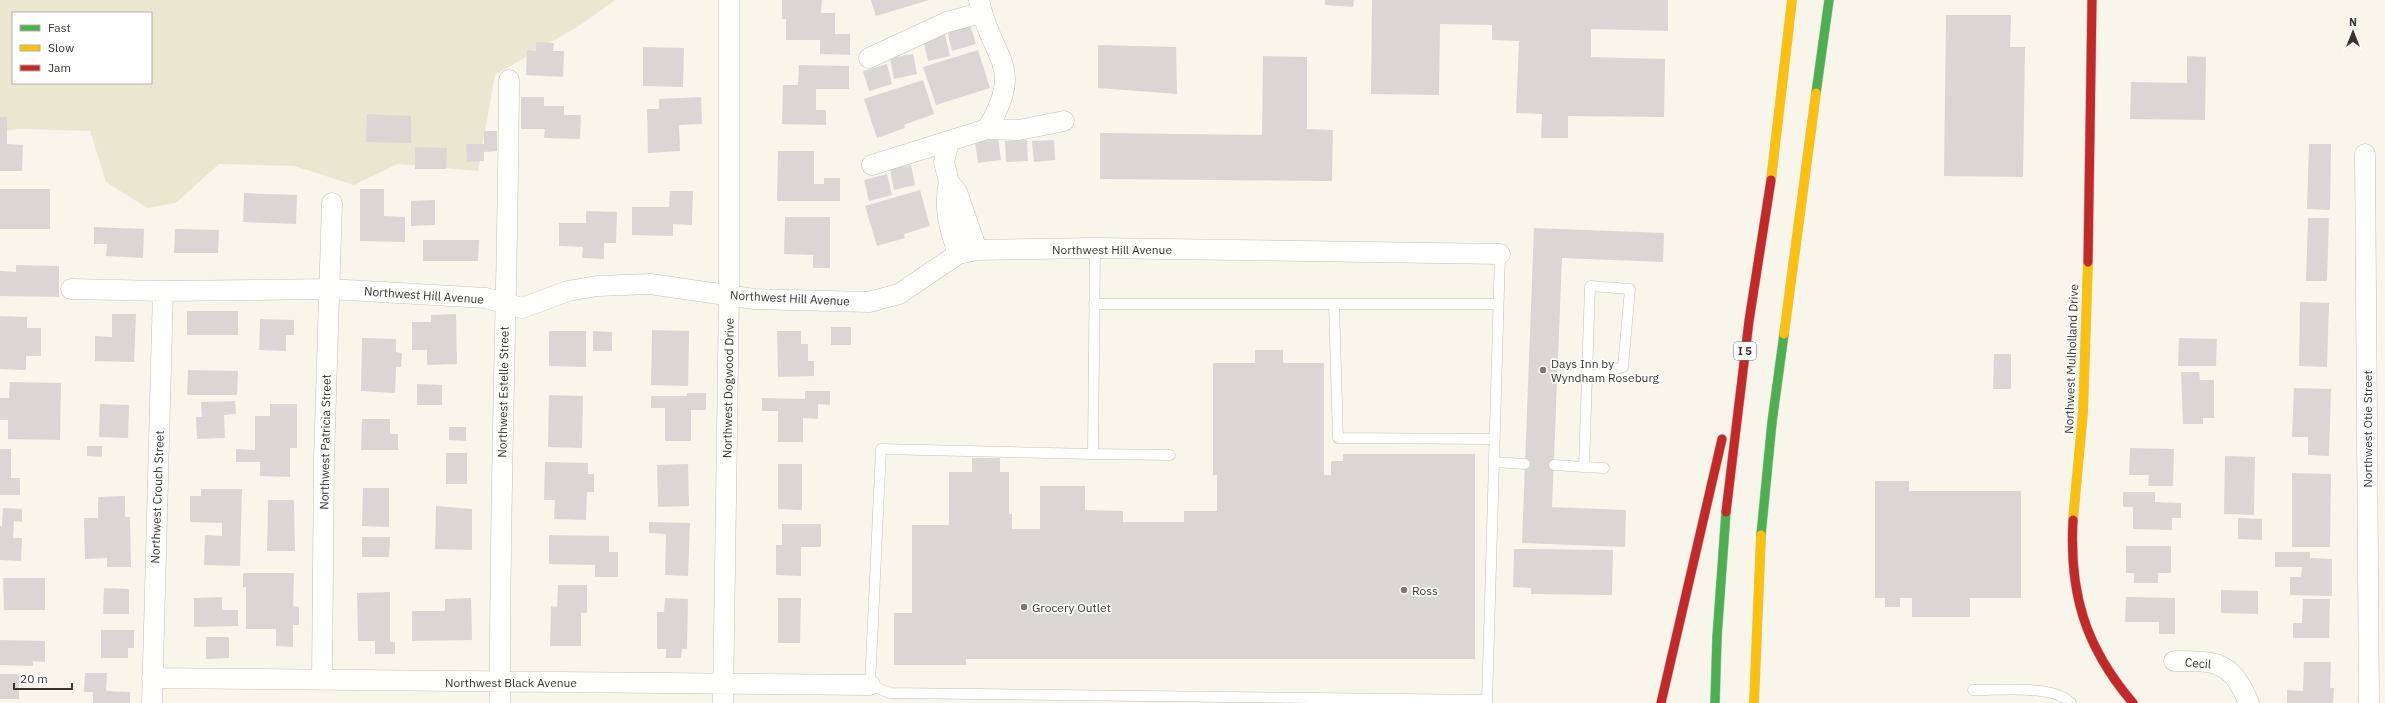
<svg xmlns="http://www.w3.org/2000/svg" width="2385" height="703" font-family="'IBM Plex Sans',sans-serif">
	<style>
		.green { fill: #eae7d1; fill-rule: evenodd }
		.building { fill: #d9d6d4 }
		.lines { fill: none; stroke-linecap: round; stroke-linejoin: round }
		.lane-casing { stroke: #c3c1b8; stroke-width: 11 }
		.street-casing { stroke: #c3c1b8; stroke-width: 21 }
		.fast-casing { stroke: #c3c1b8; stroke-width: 10 }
		.slow-casing { stroke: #c3c1b8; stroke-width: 10 }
		.jam-casing { stroke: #c3c1b8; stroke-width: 10 }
		.lane { stroke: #fefefc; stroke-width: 10 }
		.street { stroke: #fefefc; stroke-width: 20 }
		.fast { stroke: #4caf50; stroke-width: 9 }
		.slow { stroke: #ffc107; stroke-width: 9 }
		.jam { stroke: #c62828; stroke-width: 9 }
		.poi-dot { fill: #7a7970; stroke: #fff; stroke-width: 1.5 }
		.labels { text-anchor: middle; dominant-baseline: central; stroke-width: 3.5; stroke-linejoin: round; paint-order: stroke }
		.shield { fill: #fff; stroke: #72726c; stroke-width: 1 }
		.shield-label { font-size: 11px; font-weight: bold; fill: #36352d }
		.street-label { font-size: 12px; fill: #36352d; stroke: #fff }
		.poi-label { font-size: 12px; fill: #36352d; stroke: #fff; text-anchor: start }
	</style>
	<rect width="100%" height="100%" fill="#f8f6eb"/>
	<path class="green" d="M 0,0 L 615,0 L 582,24 L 495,75 L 478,171 L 398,164 L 354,185 L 294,166 L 219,164 L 176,203 L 147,208 L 106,182 L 90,131 L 21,129 L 0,131 ZM 13,13 L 151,13 L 151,83 L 13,83 Z"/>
	<path class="building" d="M 782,0 L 822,0 L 821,13 L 835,13 L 835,34 L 850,34 L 850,55 L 820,54 L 820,40 L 786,40 L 786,19 L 782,19 Z
		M 871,0 L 929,0 L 876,16 Z
		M 1325,0 L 1354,0 L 1353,7 L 1325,5 Z
		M 1372,0 L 1668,0 L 1668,31 L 1591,29 L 1591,57 L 1665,59 L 1664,117 L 1568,116 L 1568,138 L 1541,138 L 1542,114 L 1516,113 L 1519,41 L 1492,40 L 1492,25 L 1440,24 L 1439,95 L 1371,94 Z
		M 1946,15 L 2011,15 L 2010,47 L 2025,47 L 2023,177 L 1944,176 Z
		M 970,24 L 976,44 L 952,51 L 947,30 Z
		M 945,35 L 950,56 L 928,61 L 923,39 Z
		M 536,42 L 554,43 L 553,51 L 564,51 L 563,77 L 526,75 L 527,50 L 536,51 Z
		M 1098,45 L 1176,47 L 1177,94 L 1098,88 Z
		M 643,47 L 684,48 L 683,87 L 643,86 Z
		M 978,50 L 990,88 L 936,105 L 923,67 Z
		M 913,54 L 917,74 L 894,79 L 890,58 Z
		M 1263,56 L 1307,57 L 1307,129 L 1333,130 L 1332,181 L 1100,179 L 1100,133 L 1262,135 Z
		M 2187,56 L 2206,57 L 2205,120 L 2130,119 L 2131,82 L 2187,83 Z
		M 887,64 L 892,84 L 869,91 L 863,71 Z
		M 799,65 L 849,66 L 849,89 L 816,89 L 816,110 L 826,110 L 826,125 L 782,124 L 783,85 L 798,85 Z
		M 923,80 L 934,114 L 904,125 L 905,128 L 877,138 L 864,99 Z
		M 521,97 L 544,97 L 544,106 L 564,106 L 564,115 L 581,115 L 580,139 L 544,138 L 545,129 L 521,129 Z
		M 701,97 L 702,124 L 679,125 L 680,151 L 648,153 L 647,109 L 659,109 L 659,99 Z
		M 367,114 L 411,116 L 411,143 L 366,142 Z
		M 0,117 L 7,117 L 7,144 L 23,145 L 22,171 L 0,171 Z
		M 484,131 L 497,131 L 497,151 L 484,152 L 484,161 L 467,162 L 466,144 L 484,144 Z
		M 998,139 L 1001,160 L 978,163 L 975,142 Z
		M 1027,140 L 1028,161 L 1006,162 L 1005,141 Z
		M 1054,140 L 1055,160 L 1034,162 L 1032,141 Z
		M 2309,144 L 2331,144 L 2330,210 L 2307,209 Z
		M 415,147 L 447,148 L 446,169 L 415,169 Z
		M 778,151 L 814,151 L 814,184 L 824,184 L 824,178 L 840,178 L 840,201 L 777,201 Z
		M 911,165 L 915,185 L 894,190 L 890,169 Z
		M 887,174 L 892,195 L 869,201 L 864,180 Z
		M 0,189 L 50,189 L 50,229 L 0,229 Z
		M 360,189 L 384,189 L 384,216 L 405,217 L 405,242 L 360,241 Z
		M 920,190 L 930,226 L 904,234 L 905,238 L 877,246 L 865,206 Z
		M 670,191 L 693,191 L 692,225 L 673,224 L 673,236 L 632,235 L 632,207 L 669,207 Z
		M 244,193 L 297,195 L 296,224 L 243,222 Z
		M 435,200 L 435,225 L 411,226 L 411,201 Z
		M 586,211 L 617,212 L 616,243 L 604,243 L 604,259 L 582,258 L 583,247 L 559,246 L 559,223 L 586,223 Z
		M 785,217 L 830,217 L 830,268 L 813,268 L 813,255 L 784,254 Z
		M 2308,218 L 2329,218 L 2327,281 L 2306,281 Z
		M 94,227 L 144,229 L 143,258 L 106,256 L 107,244 L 94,244 Z
		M 1534,228 L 1664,233 L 1663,262 L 1562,258 L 1552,507 L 1626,510 L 1625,547 L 1522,543 Z
		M 175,229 L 219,230 L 218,253 L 174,253 Z
		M 423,240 L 479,240 L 478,261 L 423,261 Z
		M 16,265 L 59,266 L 59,297 L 0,296 L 0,271 L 16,272 Z
		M 2300,302 L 2329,303 L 2327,367 L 2299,366 Z
		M 187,311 L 238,311 L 238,335 L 187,335 Z
		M 112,314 L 136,314 L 134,362 L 95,361 L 95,336 L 112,337 Z
		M 456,314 L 457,364 L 427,365 L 427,350 L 412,350 L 412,322 L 431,322 L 431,315 Z
		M 0,316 L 27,317 L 27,328 L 41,328 L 41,356 L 26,356 L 26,370 L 0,369 Z
		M 260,319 L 294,320 L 294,335 L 286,335 L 286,351 L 259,350 Z
		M 831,327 L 851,327 L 851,345 L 831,345 Z
		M 652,330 L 689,331 L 688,386 L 651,385 Z
		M 549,331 L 586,331 L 586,367 L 549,366 Z
		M 593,331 L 612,332 L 612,351 L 593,351 Z
		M 777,331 L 801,331 L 801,344 L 808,344 L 808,361 L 814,361 L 814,376 L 778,377 Z
		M 362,338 L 396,339 L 396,352 L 402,353 L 401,367 L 396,367 L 395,393 L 361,391 Z
		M 2179,338 L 2217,339 L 2216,366 L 2178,366 Z
		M 1255,350 L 1283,350 L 1283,363 L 1324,363 L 1324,475 L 1331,475 L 1331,461 L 1343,461 L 1343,454 L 1475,454 L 1475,659 L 966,659 L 966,665 L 894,665 L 894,613 L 912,613 L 912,525 L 949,525 L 949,472 L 972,472 L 972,458 L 1000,458 L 1000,472 L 1009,472 L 1009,514 L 1012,514 L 1012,529 L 1040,529 L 1040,486 L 1085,486 L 1085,510 L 1123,511 L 1123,522 L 1184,522 L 1184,511 L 1217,511 L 1217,475 L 1213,475 L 1213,363 L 1255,363 Z
		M 1994,354 L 2011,354 L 2011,389 L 1993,389 Z
		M 188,370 L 238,371 L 237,395 L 187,395 Z
		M 2181,372 L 2199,372 L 2200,380 L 2214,380 L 2214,418 L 2203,418 L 2203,424 L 2183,424 Z
		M 10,382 L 61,383 L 60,440 L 8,439 L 8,420 L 0,420 L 0,398 L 9,398 Z
		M 417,384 L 442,385 L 442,405 L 417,405 Z
		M 2294,388 L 2331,389 L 2329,456 L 2308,455 L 2308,437 L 2292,437 Z
		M 805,391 L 830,391 L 830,405 L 818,404 L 818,419 L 803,418 L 803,442 L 778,442 L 778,411 L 762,411 L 762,398 L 805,399 Z
		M 687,393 L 706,393 L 706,410 L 691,410 L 691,441 L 665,441 L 665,408 L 651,408 L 651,396 L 687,396 Z
		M 549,395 L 583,396 L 582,448 L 548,447 Z
		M 235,401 L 236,414 L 224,415 L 225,438 L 197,439 L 196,417 L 202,417 L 201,402 Z
		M 100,404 L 129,405 L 128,438 L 99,437 Z
		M 270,404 L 297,404 L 297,448 L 290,448 L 290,477 L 260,476 L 260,462 L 236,462 L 236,449 L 255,450 L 255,416 L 270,416 Z
		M 362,419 L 390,419 L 390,434 L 398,434 L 398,450 L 361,450 Z
		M 449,427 L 466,427 L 466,441 L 449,440 Z
		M 87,446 L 102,446 L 102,457 L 87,456 Z
		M 2130,448 L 2174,449 L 2173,486 L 2148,486 L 2149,475 L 2129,475 Z
		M 0,449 L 11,449 L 11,478 L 20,478 L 20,495 L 0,495 Z
		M 446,453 L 467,453 L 467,484 L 446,484 Z
		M 2225,456 L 2255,457 L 2254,515 L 2224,514 Z
		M 545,462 L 588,463 L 588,474 L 594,474 L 594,492 L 587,492 L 586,520 L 554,519 L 555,500 L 544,500 Z
		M 688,464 L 689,506 L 658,507 L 657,465 Z
		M 778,464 L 802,464 L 802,510 L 778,509 Z
		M 2292,473 L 2331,474 L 2330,547 L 2292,547 Z
		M 1875,481 L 1909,481 L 1909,491 L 2021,491 L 2021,598 L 1970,598 L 1970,617 L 1912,617 L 1912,598 L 1900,598 L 1900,607 L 1885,607 L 1885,598 L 1875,598 Z
		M 363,488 L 389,488 L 389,527 L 362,526 Z
		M 201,489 L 242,489 L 240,566 L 204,565 L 205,535 L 222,536 L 222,523 L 190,522 L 190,496 L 201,496 Z
		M 2123,492 L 2155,492 L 2155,502 L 2181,503 L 2181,518 L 2172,518 L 2172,530 L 2133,529 L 2133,507 L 2123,507 Z
		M 125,496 L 125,517 L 130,517 L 131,567 L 107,567 L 107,558 L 85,559 L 84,518 L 98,518 L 98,497 Z
		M 268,500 L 294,500 L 295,551 L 267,551 Z
		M 436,506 L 472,509 L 472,550 L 435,549 Z
		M 3,508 L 22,509 L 22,522 L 14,521 L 13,538 L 22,538 L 21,561 L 0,560 L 0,526 L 2,526 Z
		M 2238,518 L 2262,519 L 2262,540 L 2238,539 Z
		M 649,522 L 690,523 L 688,576 L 665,575 L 666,534 L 649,533 Z
		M 782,524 L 821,524 L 821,547 L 801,547 L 801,576 L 776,575 L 776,545 L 782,545 Z
		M 549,535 L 609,536 L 609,552 L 618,552 L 618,577 L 595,577 L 595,565 L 549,564 Z
		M 362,537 L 390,537 L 389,557 L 362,557 Z
		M 2126,546 L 2171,546 L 2171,573 L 2158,573 L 2158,583 L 2134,583 L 2134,573 L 2126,573 Z
		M 1514,549 L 1613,550 L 1612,595 L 1531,594 L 1531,588 L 1513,587 Z
		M 2275,552 L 2310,552 L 2310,558 L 2332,559 L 2332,596 L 2290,595 L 2290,577 L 2301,577 L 2302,567 L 2275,567 Z
		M 243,573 L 294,573 L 293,606 L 299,607 L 299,625 L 293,625 L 293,647 L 276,646 L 276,629 L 246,629 L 246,587 L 243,587 Z
		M 3,578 L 45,578 L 45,610 L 4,610 Z
		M 558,585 L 587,585 L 587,613 L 581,613 L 581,646 L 550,646 L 551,606 L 557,607 Z
		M 104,588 L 129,589 L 129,614 L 103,614 Z
		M 2221,590 L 2258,591 L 2258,614 L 2221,613 Z
		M 390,592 L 390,642 L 395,642 L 395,654 L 375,654 L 375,641 L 358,641 L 357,593 Z
		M 222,597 L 222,610 L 238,610 L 238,626 L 194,627 L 194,598 Z
		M 2126,597 L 2175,598 L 2175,634 L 2159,634 L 2159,622 L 2125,622 Z
		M 471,598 L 472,640 L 412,641 L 412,611 L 445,611 L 445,599 Z
		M 665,598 L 688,599 L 687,649 L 682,649 L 681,658 L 666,658 L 666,649 L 657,649 L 657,612 L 664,612 Z
		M 778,598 L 801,598 L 800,643 L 778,643 Z
		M 2303,599 L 2330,599 L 2329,638 L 2293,638 L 2293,623 L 2302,623 Z
		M 101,630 L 134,630 L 134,648 L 128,648 L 128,658 L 101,658 Z
		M 206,637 L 229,637 L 229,658 L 206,659 Z
		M 0,640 L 45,641 L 45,662 L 33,661 L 33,666 L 0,665 Z
		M 2304,662 L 2331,662 L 2330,688 L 2334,688 L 2333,703 L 2287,703 L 2287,690 L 2303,691 Z
		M 85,673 L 107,673 L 106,691 L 130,692 L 130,703 L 93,703 L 93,692 L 84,692 Z
		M 0,674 L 19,674 L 19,699 L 0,699 Z"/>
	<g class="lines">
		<g class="lane-casing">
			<path id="lane" d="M 1095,248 L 1093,454 L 881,449 L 870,685 L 890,693 L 1487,700
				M 1094,304 L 1498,304
				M 1334,304 L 1338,438 L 1495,439
				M 1587,377 L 1623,367 L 1630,289 L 1590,286 L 1584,467 L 1604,468
				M 1093,454 L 1170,455
				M 1494,462 L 1525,464
				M 1554,465 L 1584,467
				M 1973,690 C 1997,691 2054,684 2071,703
				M 1487,703 L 1500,254"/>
		</g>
		<g class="street-casing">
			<path id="street" d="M 979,0 C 991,60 1026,64 987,129
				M 869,58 L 947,22 L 981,13
				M 2365,154 L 2369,703
				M 872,165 L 987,129 L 1019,130 L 1064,121
				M 949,182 L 944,162 L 949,141
				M 958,254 C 950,230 943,207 949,182 L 957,192 L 977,250
				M 71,289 L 163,291 L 329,289 L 486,298 L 522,308 L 568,291 L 597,286 L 650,284 L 754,299 L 869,302 L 899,294 L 958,254 L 977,250 L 1095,248 L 1500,254
				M 2174,661 C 2218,661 2231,661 2249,703
				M 152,678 L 870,685
				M 322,680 L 324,458 L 332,203
				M 152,703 L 163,291
				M 500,703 C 499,495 508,288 509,80
				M 723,703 L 729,296 L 729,0"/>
		</g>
		<g class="fast-casing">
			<path id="fast" d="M 1816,93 L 1829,0
				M 1761,535 L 1772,422 L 1784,334
				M 1715,703 L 1717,637 L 1726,512"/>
		</g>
		<g class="slow-casing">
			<path id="slow" d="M 1771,180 L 1792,0
				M 1784,334 L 1816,93
				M 2073,520 L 2083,412 L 2088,262
				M 1754,703 L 1761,535"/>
		</g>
		<g class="jam-casing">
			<path id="jam" d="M 2088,262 L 2092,0
				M 1726,512 L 1749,321 L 1771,180
				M 2073,520 C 2069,593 2085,647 2133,703
				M 1661,703 L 1722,439"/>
		</g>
		<use href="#lane" class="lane"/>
		<use href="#street" class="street"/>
		<use href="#fast" class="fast"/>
		<use href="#slow" class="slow"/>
		<use href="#jam" class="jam"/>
	</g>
	<g class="poi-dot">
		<circle cx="1543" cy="370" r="4"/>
		<circle cx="1404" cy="590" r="4"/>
		<circle cx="1024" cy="607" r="4"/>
	</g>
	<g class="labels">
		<rect class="shield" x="1734" y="342" width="22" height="18" rx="3"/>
		<g class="shield-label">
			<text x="1745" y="351">I 5</text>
		</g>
		<g class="street-label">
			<text x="1112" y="249">Northwest Hill Avenue</text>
			<text transform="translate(424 295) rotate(4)">Northwest Hill Avenue</text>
			<text transform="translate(790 298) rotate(3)">Northwest Hill Avenue</text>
			<text transform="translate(2071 359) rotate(-88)">Northwest Mulholland Drive</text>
			<text transform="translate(728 388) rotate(-89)">Northwest Dogwood Drive</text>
			<text transform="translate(503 392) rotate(-89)">Northwest Estelle Street</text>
			<text transform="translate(2367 429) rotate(-90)">Northwest Otie Street</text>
			<text transform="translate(325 442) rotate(-89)">Northwest Patricia Street</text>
			<text transform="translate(157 497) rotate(-88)">Northwest Crouch Street</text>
			<text transform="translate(2198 663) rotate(5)">Cecil</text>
			<text x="511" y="682">Northwest Black Avenue</text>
		</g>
		<g class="poi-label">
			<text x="1551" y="363">Days Inn by<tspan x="1551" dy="14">Wyndham Roseburg</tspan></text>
			<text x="1412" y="590">Ross</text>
			<text x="1032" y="607">Grocery Outlet</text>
		</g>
	</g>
	<rect x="12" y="12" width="140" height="72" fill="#ffffff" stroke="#afaeab"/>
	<rect x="20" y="25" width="20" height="6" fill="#4caf50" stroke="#afaeab"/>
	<text x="48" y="32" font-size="12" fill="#36352d">Fast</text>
	<rect x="20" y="45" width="20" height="6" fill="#ffc107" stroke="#afaeab"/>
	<text x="48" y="52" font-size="12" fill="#36352d">Slow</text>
	<rect x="20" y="65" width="20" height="6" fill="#c62828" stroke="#afaeab"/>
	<text x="48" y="72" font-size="12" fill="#36352d">Jam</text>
	<g transform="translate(2353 32)" stroke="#ffffff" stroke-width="3" paint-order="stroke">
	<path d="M0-3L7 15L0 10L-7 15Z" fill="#36352d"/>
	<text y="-6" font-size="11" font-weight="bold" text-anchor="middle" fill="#36352d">N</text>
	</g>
	<path d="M14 683v6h58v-6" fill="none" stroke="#36352d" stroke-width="2"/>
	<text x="20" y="683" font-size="12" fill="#36352d" stroke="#ffffff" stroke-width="3" paint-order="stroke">20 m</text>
</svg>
